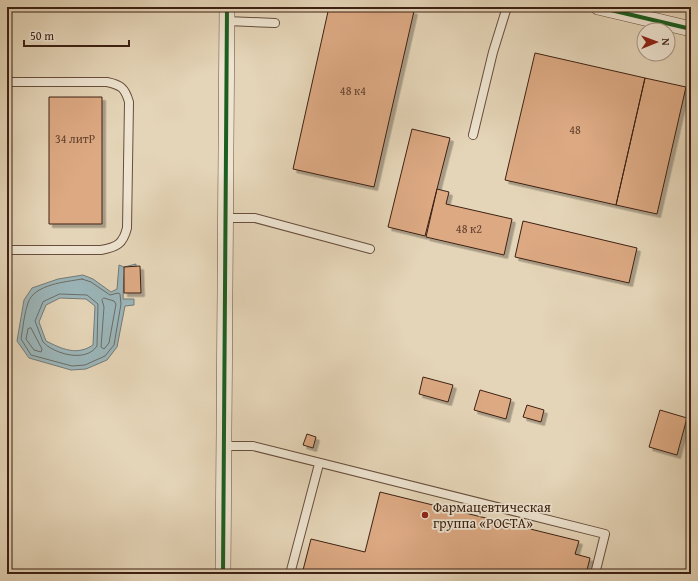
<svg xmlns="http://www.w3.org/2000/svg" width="698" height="581" font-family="'Gentium Book Plus',serif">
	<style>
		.water { fill: #9bb6ba; stroke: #757a77; fill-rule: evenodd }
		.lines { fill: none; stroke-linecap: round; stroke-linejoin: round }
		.shore { stroke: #6c6c66; stroke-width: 1 }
		.building { fill: #dca983; stroke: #3d2113; filter: url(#shadow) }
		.service-casing { stroke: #674e3c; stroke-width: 10 }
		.minor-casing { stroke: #674e3c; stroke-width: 16 }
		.service { stroke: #eee4d1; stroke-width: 8 }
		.minor { stroke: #eee4d1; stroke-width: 15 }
		.cycleway-casing { stroke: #eee4d1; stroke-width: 6 }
		.cycleway { stroke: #1b5e20; stroke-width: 4 }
		.poi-dot { fill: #8f2418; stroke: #eee4d1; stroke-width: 1.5 }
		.labels { text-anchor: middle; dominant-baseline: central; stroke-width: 3.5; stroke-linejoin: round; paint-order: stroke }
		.number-label { font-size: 12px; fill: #65432f }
		.poi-label { font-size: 14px; fill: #3d2113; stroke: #eee4d1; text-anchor: start }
	</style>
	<defs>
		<filter id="shadow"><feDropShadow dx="3.5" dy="3.5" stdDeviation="0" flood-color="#0004"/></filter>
	</defs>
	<rect width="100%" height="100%" fill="#e5d5b8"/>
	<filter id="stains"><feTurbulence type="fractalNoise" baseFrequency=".005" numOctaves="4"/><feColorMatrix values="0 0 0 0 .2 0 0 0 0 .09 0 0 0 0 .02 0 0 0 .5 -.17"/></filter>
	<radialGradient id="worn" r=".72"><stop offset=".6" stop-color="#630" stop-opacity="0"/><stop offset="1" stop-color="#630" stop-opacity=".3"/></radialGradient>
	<path class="water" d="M 136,264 L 136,273 L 124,275 L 123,299 L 134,299 L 134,305 L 125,306 L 117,347 L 107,360 L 86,369 L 71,370 L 29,358 L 17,341 L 24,300 L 32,288 L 58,279 L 83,275 L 93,279 L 111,292 L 117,289 L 119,265 L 124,267 ZM 60,298 L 86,299 L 95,306 L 93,345 C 77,356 62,349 46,341 L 39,322 L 46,305 Z"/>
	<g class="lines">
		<path class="shore" d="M 82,279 L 91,282 L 110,295 L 118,293 L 120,294 L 121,304 L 114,345 L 105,356 L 85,365 L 72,366 L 31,355 L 21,339 C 23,328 24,314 28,303 C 34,284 66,282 82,279 Z
			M 60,294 L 87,295 L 98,304 L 97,346 C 86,363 54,354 43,342 L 35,321 L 43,302 Z
			M 104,298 L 114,301 L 116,304 L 109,343 L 104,349 L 101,347 L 104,307 L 102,300 Z
			M 31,328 L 42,349 L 41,352 L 34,350 L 26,339 L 28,329 Z"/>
	</g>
	<path class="building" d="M 329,7 L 397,7 L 414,11 L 374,187 L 293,169 Z
		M 535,53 L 645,78 L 616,205 L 505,180 Z
		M 645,78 L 686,87 L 657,214 L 616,205 Z
		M 49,97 L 102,97 L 102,224 L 49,224 Z
		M 412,129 L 450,138 L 425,236 L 388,227 Z
		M 437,189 L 449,192 L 446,204 L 512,219 L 504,255 L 426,237 Z
		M 523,221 L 637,248 L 629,283 L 515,257 Z
		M 140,266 L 141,293 L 124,293 L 124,267 Z
		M 423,377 L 453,385 L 448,402 L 419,394 Z
		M 480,390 L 511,399 L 506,419 L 474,410 Z
		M 527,405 L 544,410 L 541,422 L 523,417 Z
		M 660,410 L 687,418 L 677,455 L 649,447 Z
		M 307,434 L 316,437 L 313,448 L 303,445 Z
		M 380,492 L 579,541 L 575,554 L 590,558 L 586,574 L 302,574 L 311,539 L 365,552 Z"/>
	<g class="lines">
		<g class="service-casing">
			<path id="service" d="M 227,21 L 275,23
				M 7,82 L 107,82 C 121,85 125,88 129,102 L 127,228 C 123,244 117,247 101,250 L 7,250
				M 473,135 L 493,52 L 507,7
				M 226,218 L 255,218 L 370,249
				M 224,446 L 253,446 L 605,534 L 595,574
				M 290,574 L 319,464"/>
		</g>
		<g class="minor-casing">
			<path id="minor" d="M 598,7 L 691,29
				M 223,574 L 227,7"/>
		</g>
		<use href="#service" class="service"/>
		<use href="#minor" class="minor"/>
		<g class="cycleway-casing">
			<path id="cycleway" d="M 598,7 L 691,29
				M 223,574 L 227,7"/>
		</g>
		<use href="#cycleway" class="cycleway"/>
	</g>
	<circle class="poi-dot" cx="425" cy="515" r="4"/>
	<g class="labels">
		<g class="number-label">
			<text x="353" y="90">48 к4</text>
			<text x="575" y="129">48</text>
			<text x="75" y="138">34 литР</text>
			<text x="469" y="228">48 к2</text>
		</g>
		<g class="poi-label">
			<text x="433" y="507">Фармацевтическая<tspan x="433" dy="16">группа «РОСТА»</tspan></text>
		</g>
	</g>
	<rect width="698" height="581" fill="none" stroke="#e5d5b8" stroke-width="24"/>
	<rect x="8" y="8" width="682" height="565" fill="none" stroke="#3d2113" stroke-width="2"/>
	<rect x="12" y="12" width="674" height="557" fill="none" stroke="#3d2113"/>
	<g transform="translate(656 42) rotate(89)"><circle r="19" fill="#eee4d1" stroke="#a79685"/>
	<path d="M0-3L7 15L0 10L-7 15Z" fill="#8f2418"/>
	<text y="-6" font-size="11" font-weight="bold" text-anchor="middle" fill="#3d2113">N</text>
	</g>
	<path d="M24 40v6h105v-6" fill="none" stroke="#3d2113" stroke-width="2"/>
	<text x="30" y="40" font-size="12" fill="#3d2113" stroke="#eee4d1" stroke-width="3" paint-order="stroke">50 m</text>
	<rect width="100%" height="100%" filter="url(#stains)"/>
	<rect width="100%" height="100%" fill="url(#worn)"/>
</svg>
